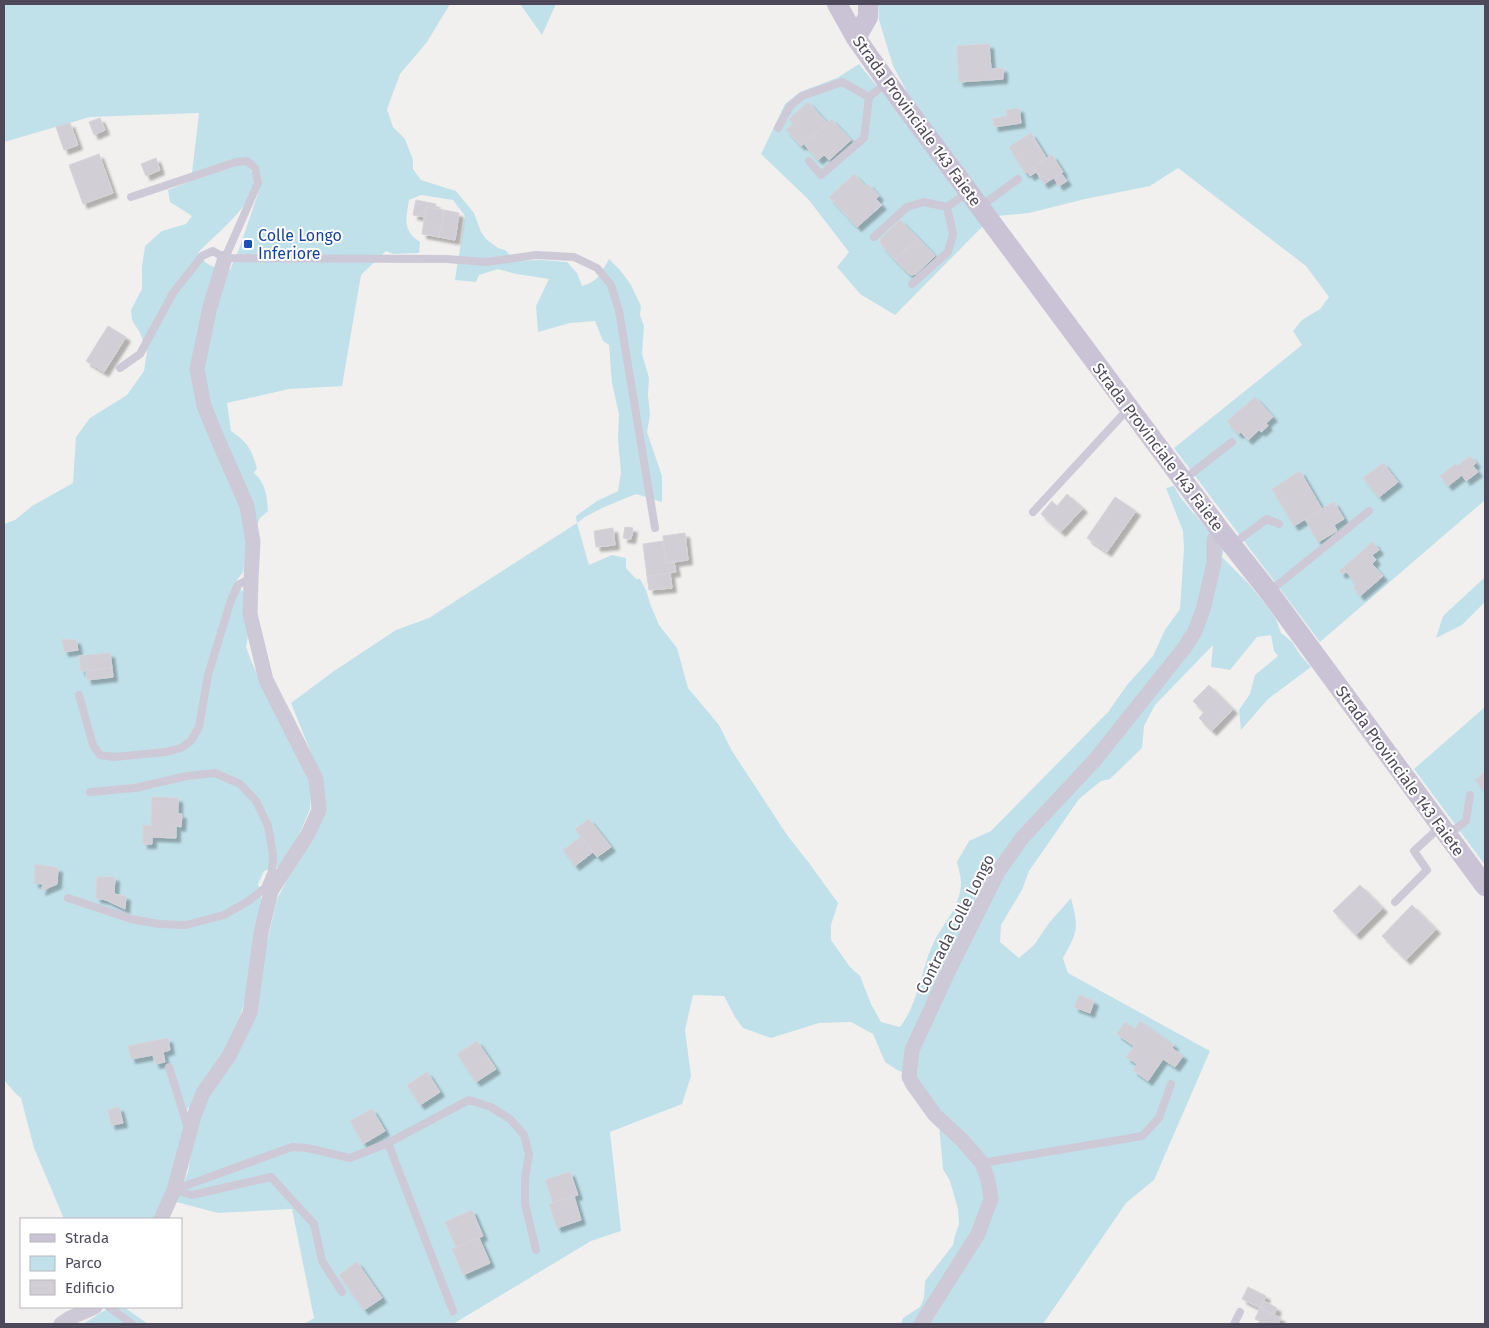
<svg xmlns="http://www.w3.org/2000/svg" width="1489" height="1328" font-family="'Fira Sans',sans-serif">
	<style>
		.green { fill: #c1e1ea; fill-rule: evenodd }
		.building { fill: #d2ced6; stroke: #d6d3d9; filter: url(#shadow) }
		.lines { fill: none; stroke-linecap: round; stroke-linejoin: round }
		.lane { stroke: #cdc9d7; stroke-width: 8 }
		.street { stroke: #cdc9d7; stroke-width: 15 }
		.secondary { stroke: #c9c3d5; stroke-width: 20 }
		.transit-dot { fill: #1a4fb4; stroke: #fff; stroke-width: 2 }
		.labels { text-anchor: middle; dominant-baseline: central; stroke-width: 4; stroke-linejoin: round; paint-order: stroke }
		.street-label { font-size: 16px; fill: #4e495a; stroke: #fff }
		.transit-label { font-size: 16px; fill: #164399; stroke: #fff; text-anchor: start }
	</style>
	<defs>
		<filter id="shadow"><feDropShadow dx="4.5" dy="4.5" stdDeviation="1" flood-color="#0004"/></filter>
	</defs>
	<rect width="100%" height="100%" fill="#f1f0ef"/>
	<path class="green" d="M 4,4 L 450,4 L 427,42 L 400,74 L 387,109 L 393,127 L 405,139 L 413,160 L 413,169 L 421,180 L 456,191 L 474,213 L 481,232 L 486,239 L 498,248 L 505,250 L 516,261 L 541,260 L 567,262 L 577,273 L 582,286 C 599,281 600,274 609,259 L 620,270 L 631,285 L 641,306 L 640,315 L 644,326 L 642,354 L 649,378 L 648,395 L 650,415 L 647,432 L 662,476 L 662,502 L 636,494 L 602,508 L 585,517 L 577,523 L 589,565 L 612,555 L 626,558 L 626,568 L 636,579 L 640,579 L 646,590 L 651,606 L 659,625 L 677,648 L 688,688 L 719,725 L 732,751 L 787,835 L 809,863 L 838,903 L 831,925 L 831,940 L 850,967 L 860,976 L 871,1004 L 881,1022 L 900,1027 C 919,1002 920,972 933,944 C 940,928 954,914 959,896 C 963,883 960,875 957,862 L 969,841 L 991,831 L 1108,712 L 1127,685 L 1153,656 L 1165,630 L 1180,609 L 1184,548 L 1183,531 L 1166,488 L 1174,486 L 1180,497 L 1224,549 L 1222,557 L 1248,583 L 1262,600 L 1276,619 L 1281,633 L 1292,642 L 1301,656 L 1311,667 L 1268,699 L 1241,730 L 1239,710 L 1250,694 L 1255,675 L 1278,656 L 1274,651 L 1271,635 L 1257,637 L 1230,670 L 1211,667 L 1213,645 L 1155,705 L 1144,726 L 1142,748 L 1110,779 L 1101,781 L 1079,799 L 1029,871 L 1022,890 L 1001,925 L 1000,942 L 1019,958 L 1034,945 L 1049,923 L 1071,898 C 1079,929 1078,931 1063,958 L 1068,973 L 1210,1051 L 1154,1180 L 1126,1203 L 1043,1324 L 901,1324 L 903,1318 L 920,1307 L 924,1298 L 925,1281 L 953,1245 L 955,1235 L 959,1224 L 958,1209 L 950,1181 L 943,1169 L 939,1125 L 905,1073 L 897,1070 L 885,1062 L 873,1034 L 851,1022 L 819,1023 L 771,1038 L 743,1028 L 735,1017 L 724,996 L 693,995 L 685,1030 L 691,1076 L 682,1104 L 610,1132 L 621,1231 L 591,1241 L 453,1324 L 304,1324 L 314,1318 L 292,1209 L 218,1213 L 176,1202 L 188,1172 L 196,1123 L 207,1097 L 219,1083 L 266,947 L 277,899 L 323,811 L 324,785 L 291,703 L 334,671 L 396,630 L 429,618 L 577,523 L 576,516 L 597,501 L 618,491 L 621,472 L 618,440 L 619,414 L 612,383 L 609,345 L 603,341 L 595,321 L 570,323 L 538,332 L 536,306 L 549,279 L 516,274 L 498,269 L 479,275 L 476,282 L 455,280 L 465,216 L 453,200 L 421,195 L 409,200 C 406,220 402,230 420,242 L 419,253 L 393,254 L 386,251 L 361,275 L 342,386 L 289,389 L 227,403 L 231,431 C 248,443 251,448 257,468 L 254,473 C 266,483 267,497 268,511 L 260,518 L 247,550 L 243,572 L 235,583 L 244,593 L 249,630 L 246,647 L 252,663 L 276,715 L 304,769 L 310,785 L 310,809 L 302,828 L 283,865 L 264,871 L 258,884 L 261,897 L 262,907 L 251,974 L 242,1010 L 234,1037 L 196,1101 L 187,1109 L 185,1132 L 175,1169 L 154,1219 L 64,1219 L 34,1148 L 21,1098 L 15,1093 L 4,1080 L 4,524 L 15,520 L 32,506 L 73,483 L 76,437 L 90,418 L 127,395 L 144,371 L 147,352 L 140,333 L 132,320 L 131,310 L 142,289 L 142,267 L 145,246 L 162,231 L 186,224 L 192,216 L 170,202 L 168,190 L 191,181 L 199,113 L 90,117 L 4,142 ZM 248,166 L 257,166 L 261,176 L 260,188 L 239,249 L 230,270 C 214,268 206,266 198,253 C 214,234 272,194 248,166 Z
		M 520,4 L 556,4 L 542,35 Z
		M 878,4 L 1485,4 L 1485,500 L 1320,642 L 1174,448 L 1302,345 L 1293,331 L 1302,320 L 1320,309 L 1329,297 L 1306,266 L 1178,168 L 1150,186 L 1085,199 L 1029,213 L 997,216 L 914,105 L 893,66 L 879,20 Z
		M 859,64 L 889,101 L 983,226 L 895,315 L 860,294 L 837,267 L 849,252 L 808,199 L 761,154 L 785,104 L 800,92 L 837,78 Z
		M 1485,577 L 1485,602 L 1462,625 L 1436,638 L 1443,616 Z
		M 1485,707 L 1485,865 L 1414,769 Z
		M 110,1307 L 124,1307 L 148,1324 L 83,1324 Z"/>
	<path class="building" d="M 989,44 L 991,69 L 1003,68 L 1003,79 L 959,82 L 957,46 Z
		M 808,102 L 827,123 L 801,146 L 786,130 L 793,124 L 789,119 Z
		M 1019,108 L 1021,123 L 994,127 L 993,119 L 1007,116 L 1006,110 Z
		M 100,118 L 105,130 L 94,135 L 89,122 Z
		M 831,119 L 851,140 L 829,160 L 824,155 L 818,160 L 804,144 Z
		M 70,123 L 78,145 L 64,150 L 56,127 Z
		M 1031,133 L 1047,159 L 1033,167 L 1036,172 L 1030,176 L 1028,172 L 1025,173 L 1009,147 Z
		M 99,154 L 113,193 L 83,204 L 69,165 Z
		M 1052,155 L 1063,172 L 1044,184 L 1033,167 Z
		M 156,158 L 160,170 L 146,176 L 141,164 Z
		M 1061,173 L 1067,181 L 1059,186 L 1054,178 Z
		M 854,174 L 865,186 L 868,184 L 879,196 L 876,199 L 882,205 L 857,227 L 829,197 Z
		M 416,200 L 436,204 L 435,209 L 426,207 L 425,217 L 413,215 Z
		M 426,207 L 444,210 L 439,237 L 422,234 Z
		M 444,210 L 459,213 L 455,240 L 439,237 Z
		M 900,220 L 918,238 L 895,260 L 882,246 L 880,241 L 881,238 Z
		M 918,238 L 935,256 L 916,274 L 912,275 L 908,273 L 895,260 Z
		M 108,326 L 126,337 L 104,372 L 86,361 Z
		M 1255,397 L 1273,417 L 1266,423 L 1268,426 L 1261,432 L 1259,430 L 1248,440 L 1241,432 L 1238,434 L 1227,421 Z
		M 1470,456 L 1476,463 L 1473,466 L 1478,472 L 1466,481 L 1462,475 L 1448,486 L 1440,476 L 1455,464 L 1457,466 Z
		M 1383,463 L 1398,482 L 1379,497 L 1363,478 Z
		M 1300,471 L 1322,509 L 1294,526 L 1272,489 Z
		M 1067,494 L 1083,508 L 1061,532 L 1041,514 L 1052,501 L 1057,506 Z
		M 1115,497 L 1136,511 L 1107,552 L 1087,538 Z
		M 1334,502 L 1344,519 L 1334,525 L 1337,531 L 1318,542 L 1305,519 Z
		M 625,527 L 633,528 L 631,539 L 623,538 Z
		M 613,528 L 615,545 L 596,547 L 594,531 Z
		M 685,533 L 688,560 L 666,563 L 663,536 Z
		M 663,541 L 666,563 L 674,562 L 676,572 L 647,576 L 643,544 Z
		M 1373,542 L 1379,550 L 1372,555 L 1376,560 L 1372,564 L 1383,576 L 1360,596 L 1353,587 L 1356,584 L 1346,571 L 1342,574 L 1339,571 Z
		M 670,573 L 672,588 L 649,590 L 647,576 Z
		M 62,639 L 76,640 L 78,650 L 64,652 Z
		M 110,653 L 112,668 L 81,671 L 79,656 Z
		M 112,668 L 113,677 L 87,680 L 86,670 Z
		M 1209,685 L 1233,709 L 1212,731 L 1199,718 L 1204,712 L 1193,701 Z
		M 1485,772 L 1485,792 L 1475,780 Z
		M 152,797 L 178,798 L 178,814 L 182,814 L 181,827 L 176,826 L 176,838 L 152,837 L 152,844 L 143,844 L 143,825 L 151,826 Z
		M 589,819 L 611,847 L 597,857 L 575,829 Z
		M 581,837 L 593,852 L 575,866 L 563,850 Z
		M 35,864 L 58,868 L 57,884 L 41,891 L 43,884 L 34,883 Z
		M 97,877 L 115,877 L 114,894 L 126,896 L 125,909 L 106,900 L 96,898 Z
		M 1360,885 L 1383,908 L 1356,935 L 1333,911 Z
		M 1412,905 L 1436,929 L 1406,960 L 1382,936 Z
		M 1079,995 L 1094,1001 L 1090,1013 L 1074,1007 Z
		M 1140,1021 L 1174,1045 L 1172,1048 L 1183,1056 L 1175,1067 L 1163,1059 L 1148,1081 L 1133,1070 L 1137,1064 L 1126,1057 L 1134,1046 L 1117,1034 L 1125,1022 L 1135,1029 Z
		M 168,1038 L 170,1050 L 163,1052 L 165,1062 L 155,1064 L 153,1055 L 131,1059 L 128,1046 Z
		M 477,1041 L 496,1069 L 476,1082 L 457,1054 Z
		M 427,1072 L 440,1092 L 420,1105 L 407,1085 Z
		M 119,1107 L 123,1123 L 111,1125 L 108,1110 Z
		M 372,1109 L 385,1131 L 363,1144 L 350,1121 Z
		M 570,1172 L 578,1195 L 553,1203 L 545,1180 Z
		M 574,1196 L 581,1220 L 557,1228 L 549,1204 Z
		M 472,1210 L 483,1236 L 456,1247 L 445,1222 Z
		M 479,1238 L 490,1263 L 463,1275 L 452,1249 Z
		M 357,1262 L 382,1298 L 364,1310 L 339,1275 Z
		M 1248,1287 L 1266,1296 L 1260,1308 L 1242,1299 Z
		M 1264,1301 L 1277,1308 L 1274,1315 L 1260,1308 Z
		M 1260,1308 L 1281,1318 L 1278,1324 L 1266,1324 L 1255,1319 Z"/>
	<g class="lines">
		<path class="lane" d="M 778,128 L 790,106 L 802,96 L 842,82 L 869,97
			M 809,161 L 821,175 L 864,138 L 869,97 L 887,82
			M 131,197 L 236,162 L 247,161 L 255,168 L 258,183 L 225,258
			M 980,207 L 1018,179
			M 874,237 L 907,207 L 924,202 L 947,207 L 967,193
			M 912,284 L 948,252 L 953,234 L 947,207
			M 120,368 L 140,354 L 173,293 L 202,256 L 213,251 L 225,258 L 446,259 L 487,262 L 536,255 L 574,257 L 597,268 L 611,285 L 619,311 L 655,528
			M 1183,480 L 1232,442
			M 1033,512 L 1128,409
			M 1233,544 L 1267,519 L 1279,524
			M 1269,592 L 1369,511
			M 79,695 L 93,745 L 100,755 L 114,757 L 166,752 L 181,748 L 191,741 L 199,727 L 208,675 L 231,600 L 238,585 L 251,578
			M 90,792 L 135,788 L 187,776 L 215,773 L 240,784 L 256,801 L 268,826 L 273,855 L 272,871 L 265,888 L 271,891
			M 1449,834 L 1466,821 L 1470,795
			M 68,898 L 131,919 L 159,924 L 186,925 L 224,915 L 247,902 L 265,888
			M 1395,902 L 1427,870 L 1414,851 L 1441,826
			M 169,1067 L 188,1128
			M 388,1143 L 453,1311
			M 982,1163 L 1142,1136 L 1159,1118 L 1171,1084
			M 342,1292 L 322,1261 L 314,1224 L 271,1177 L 192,1195 L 174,1190 L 292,1147 L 307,1148 L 350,1158 L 388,1143 L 469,1100 L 491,1107 L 510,1119 L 524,1135 L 529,1154 L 525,1179 L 525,1204 L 536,1250
			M 109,1307 L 132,1324
			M 1234,1324 L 1240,1312"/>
		<path class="street" d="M 161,1219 L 174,1190 L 194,1116 L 203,1093 L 229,1056 L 250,1013 L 261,933 L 271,891 L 308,834 L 319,810 L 316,779 L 266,680 L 250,614 L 251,578 L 253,542 L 247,506 L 215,433 L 204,406 L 197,369 L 210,307 L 225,258
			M 61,1324 L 70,1318 L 95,1307
			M 921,1324 L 978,1234 L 991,1199 L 988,1180 L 982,1163 L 962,1140 L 935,1115 L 912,1083 L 909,1077 L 912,1050 L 948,972 L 998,872 L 1022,838 L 1094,761 L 1185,647 L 1195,631 L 1203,610 L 1214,563 L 1214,540 L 1220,530"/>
		<path class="secondary" d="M 837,4 L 856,38 L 887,82 L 1220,530 L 1269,592 L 1485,886
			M 856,38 L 868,17 L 868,4"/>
	</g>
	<rect class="transit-dot" x="243" y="239" width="10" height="10" rx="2.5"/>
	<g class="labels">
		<g class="street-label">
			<text transform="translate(917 121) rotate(54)">Strada Provinciale 143 Faiete</text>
			<text transform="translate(1158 447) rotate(53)">Strada Provinciale 143 Faiete</text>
			<text transform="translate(1400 771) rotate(54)">Strada Provinciale 143 Faiete</text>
			<text transform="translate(955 924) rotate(-63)">Contrada Colle Longo</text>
		</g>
		<g class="transit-label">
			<text x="258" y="235">Colle Longo<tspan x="258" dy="18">Inferiore</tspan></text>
		</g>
	</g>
	<rect width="1489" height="1328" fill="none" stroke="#4e495a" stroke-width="10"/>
	<rect x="20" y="1218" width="162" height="90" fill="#ffffff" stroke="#b8b6bd"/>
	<rect x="30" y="1234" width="25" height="8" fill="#c9c3d5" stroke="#b8b6bd"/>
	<text x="65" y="1243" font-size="15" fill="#4e495a">Strada</text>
	<rect x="30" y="1256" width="25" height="15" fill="#c1e1ea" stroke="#b8b6bd"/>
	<text x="65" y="1268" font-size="15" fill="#4e495a">Parco</text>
	<rect x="30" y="1280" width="25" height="15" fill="#d2ced6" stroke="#b8b6bd"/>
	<text x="65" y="1293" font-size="15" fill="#4e495a">Edificio</text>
</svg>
